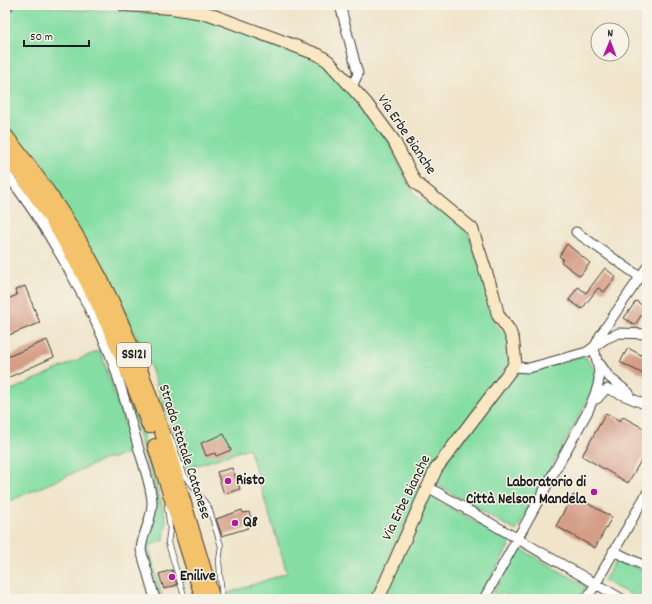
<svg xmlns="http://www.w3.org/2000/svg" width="652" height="604" font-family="Dekko,sans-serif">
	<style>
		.green { fill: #84dea3; stroke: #507d60 }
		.building { fill: #d59e88 }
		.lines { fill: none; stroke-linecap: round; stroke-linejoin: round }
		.lane-casing { stroke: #3c3a36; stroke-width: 6 }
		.street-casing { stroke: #3c3a36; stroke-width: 11 }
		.secondary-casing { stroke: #3c3a36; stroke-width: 14 }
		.primary-casing { stroke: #3c3a36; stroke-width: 16 }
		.lane { stroke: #fff; stroke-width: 4.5 }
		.street { stroke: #fff; stroke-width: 9 }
		.secondary { stroke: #fae7c3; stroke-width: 12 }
		.primary { stroke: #f3c26a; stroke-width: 14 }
		.poi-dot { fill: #b5179e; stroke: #f7f3e8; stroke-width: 1.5 }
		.labels { text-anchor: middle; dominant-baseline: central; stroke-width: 3; stroke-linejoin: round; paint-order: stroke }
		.shield { fill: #f7f3e8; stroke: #5e5c59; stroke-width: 1 }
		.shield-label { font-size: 14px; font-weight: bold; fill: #1c1c1c }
		.street-label { font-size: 15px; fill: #1c1c1c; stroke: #f7f3e8 }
		.poi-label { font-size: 15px; font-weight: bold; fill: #1c1c1c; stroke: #f7f3e8; text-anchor: start }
	</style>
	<rect width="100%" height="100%" fill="#f7f3e8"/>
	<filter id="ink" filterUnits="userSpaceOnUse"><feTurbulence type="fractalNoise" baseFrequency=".025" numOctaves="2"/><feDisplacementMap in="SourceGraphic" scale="8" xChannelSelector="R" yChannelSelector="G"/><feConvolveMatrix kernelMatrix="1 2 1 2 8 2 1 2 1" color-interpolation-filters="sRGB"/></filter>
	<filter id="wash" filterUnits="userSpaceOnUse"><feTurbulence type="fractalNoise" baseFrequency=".012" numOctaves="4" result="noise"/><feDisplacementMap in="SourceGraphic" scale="16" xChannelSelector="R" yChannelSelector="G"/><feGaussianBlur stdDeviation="0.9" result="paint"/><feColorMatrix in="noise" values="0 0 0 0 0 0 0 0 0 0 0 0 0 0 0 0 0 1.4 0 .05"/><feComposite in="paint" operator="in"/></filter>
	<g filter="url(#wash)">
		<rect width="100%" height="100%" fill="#f0e5cb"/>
		<path class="green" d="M 20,5 L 42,5 L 72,10 L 148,11 L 207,18 L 320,60 L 362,105 L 390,143 L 406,179 L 416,195 L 426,202 L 440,208 L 467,232 L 484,279 L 494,320 L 497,326 L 508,336 L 510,360 L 505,369 L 429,475 L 421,476 L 418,482 L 421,489 L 373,599 L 225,599 L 223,595 L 287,573 L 249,448 L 186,469 L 150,365 L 139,340 L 13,135 L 5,125 L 5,11 Z
			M 100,350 L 132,447 L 124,455 L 103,460 L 5,503 L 5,393 Z
			M 585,356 L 596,372 L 593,391 L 516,531 L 434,483 L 445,464 L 513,375 Z
			M 122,374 L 142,428 L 150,464 L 166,519 L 164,540 L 148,546 L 163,599 L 159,599 C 155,585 145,562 146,548 C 147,532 156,518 157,500 Z
			M 429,496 L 511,542 L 479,599 L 400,599 L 387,591 Z
			M 519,548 L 586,586 L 578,599 L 513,599 L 501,592 L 497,599 L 490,599 Z
			M 616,559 L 647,573 L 647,590 L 644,589 L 639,599 L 604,581 Z"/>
		<g id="blocks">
			<path class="building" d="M 567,244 L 590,263 L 580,276 L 561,262 L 563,259 L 559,256 Z
				M 605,268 L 616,277 L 604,292 L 598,288 L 582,309 L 569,300 L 578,287 L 586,293 Z
				M 25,286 L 40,323 L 9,335 L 5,324 L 5,300 L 17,295 L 15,290 Z
				M 636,301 L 646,308 L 635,325 L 624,318 Z
				M 47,340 L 54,357 L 5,379 L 5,358 Z
				M 628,348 L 647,358 L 647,376 L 620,362 Z
				M 606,413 L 620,421 L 623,417 L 647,430 L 647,450 L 628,483 L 582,456 Z
				M 224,434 L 231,450 L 216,456 L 215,453 L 206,456 L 201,443 Z
				M 232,468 L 240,489 L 224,494 L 217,472 Z
				M 573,495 L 612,517 L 595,548 L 556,526 Z
				M 242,510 L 243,513 L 249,512 L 252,522 L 246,524 L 248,528 L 222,536 L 216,519 Z
				M 172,570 L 177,585 L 164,589 L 159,574 Z"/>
		</g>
	</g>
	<g filter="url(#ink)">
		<use href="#blocks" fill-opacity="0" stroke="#3c3a36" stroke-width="1"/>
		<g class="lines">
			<g class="lane-casing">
				<path id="lane" d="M 170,436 L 184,474 L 209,508 L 221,546 L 219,561 L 222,599
					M 167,506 L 170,528 L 168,543 L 185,599"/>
			</g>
			<g class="street-casing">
				<path id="street" d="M 340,5 L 358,74 L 352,86
					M 5,172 C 45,223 81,287 107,347 C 119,376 127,409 136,439 C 141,459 150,480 152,501 C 153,519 142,533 141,550 L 155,599
					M 576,232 L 640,277
					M 600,364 L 609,377 L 629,393
					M 513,367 L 529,368 L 587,352 L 605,339 L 619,333 L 647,334
					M 597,399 L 604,391 L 608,389 L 647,405
					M 428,487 L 622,599
					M 613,551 L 647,567
					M 484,599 L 588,411 C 601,381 602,380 594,348 L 601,334 L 647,267
					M 587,599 L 647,493"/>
			</g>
			<g class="secondary-casing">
				<path id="secondary" d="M 124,5 L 172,8 L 209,14 L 319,55 L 328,61 L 366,103 L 394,141 L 415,182 L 472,229 L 493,294 L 498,315 L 509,330 L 513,340 L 515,360 L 513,367 L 436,469 L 378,599
					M 5,6 L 7,5"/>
			</g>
			<g class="primary-casing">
				<path id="primary" d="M 5,135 C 46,186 84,242 112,302 C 156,397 182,500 213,599
					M 5,153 C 57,219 96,292 127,369 C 134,388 143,407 149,426
					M 155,446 L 203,599"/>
			</g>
			<use href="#lane" class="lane"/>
			<use href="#street" class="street"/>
			<use href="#secondary" class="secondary"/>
			<use href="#primary" class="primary"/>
		</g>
	</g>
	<g class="poi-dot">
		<circle cx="228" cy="481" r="4"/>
		<circle cx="594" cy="492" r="4"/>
		<circle cx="235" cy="523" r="4"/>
		<circle cx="172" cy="577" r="4"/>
	</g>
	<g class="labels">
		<rect class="shield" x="117" y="343" width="34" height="24" rx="3"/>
		<g class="shield-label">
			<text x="134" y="355">SS121</text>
		</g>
		<g class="street-label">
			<text transform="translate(406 135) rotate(56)">Via Erbe Bianche</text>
			<text transform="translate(184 452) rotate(72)">Strada statale Catanese</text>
			<text transform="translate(407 498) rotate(-64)">Via Erbe Bianche</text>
		</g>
		<g class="poi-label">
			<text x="236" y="481">Risto</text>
			<text x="586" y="483" text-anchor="end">Laboratorio di<tspan x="586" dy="17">Città Nelson Mandela</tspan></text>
			<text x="243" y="523">Q8</text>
			<text x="180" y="577">Enilive</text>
		</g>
	</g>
	<rect width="652" height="604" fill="none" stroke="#f7f3e8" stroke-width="20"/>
	<g transform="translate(610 42) rotate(1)"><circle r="19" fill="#f7f3e8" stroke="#9f9d96"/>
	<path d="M0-3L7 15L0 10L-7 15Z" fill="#b5179e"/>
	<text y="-6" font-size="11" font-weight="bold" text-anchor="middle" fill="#1c1c1c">N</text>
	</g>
	<path d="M24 40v6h65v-6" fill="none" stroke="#1c1c1c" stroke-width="2"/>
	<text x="30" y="40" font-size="12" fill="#1c1c1c" stroke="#f7f3e8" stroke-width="3" paint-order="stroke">50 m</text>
</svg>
